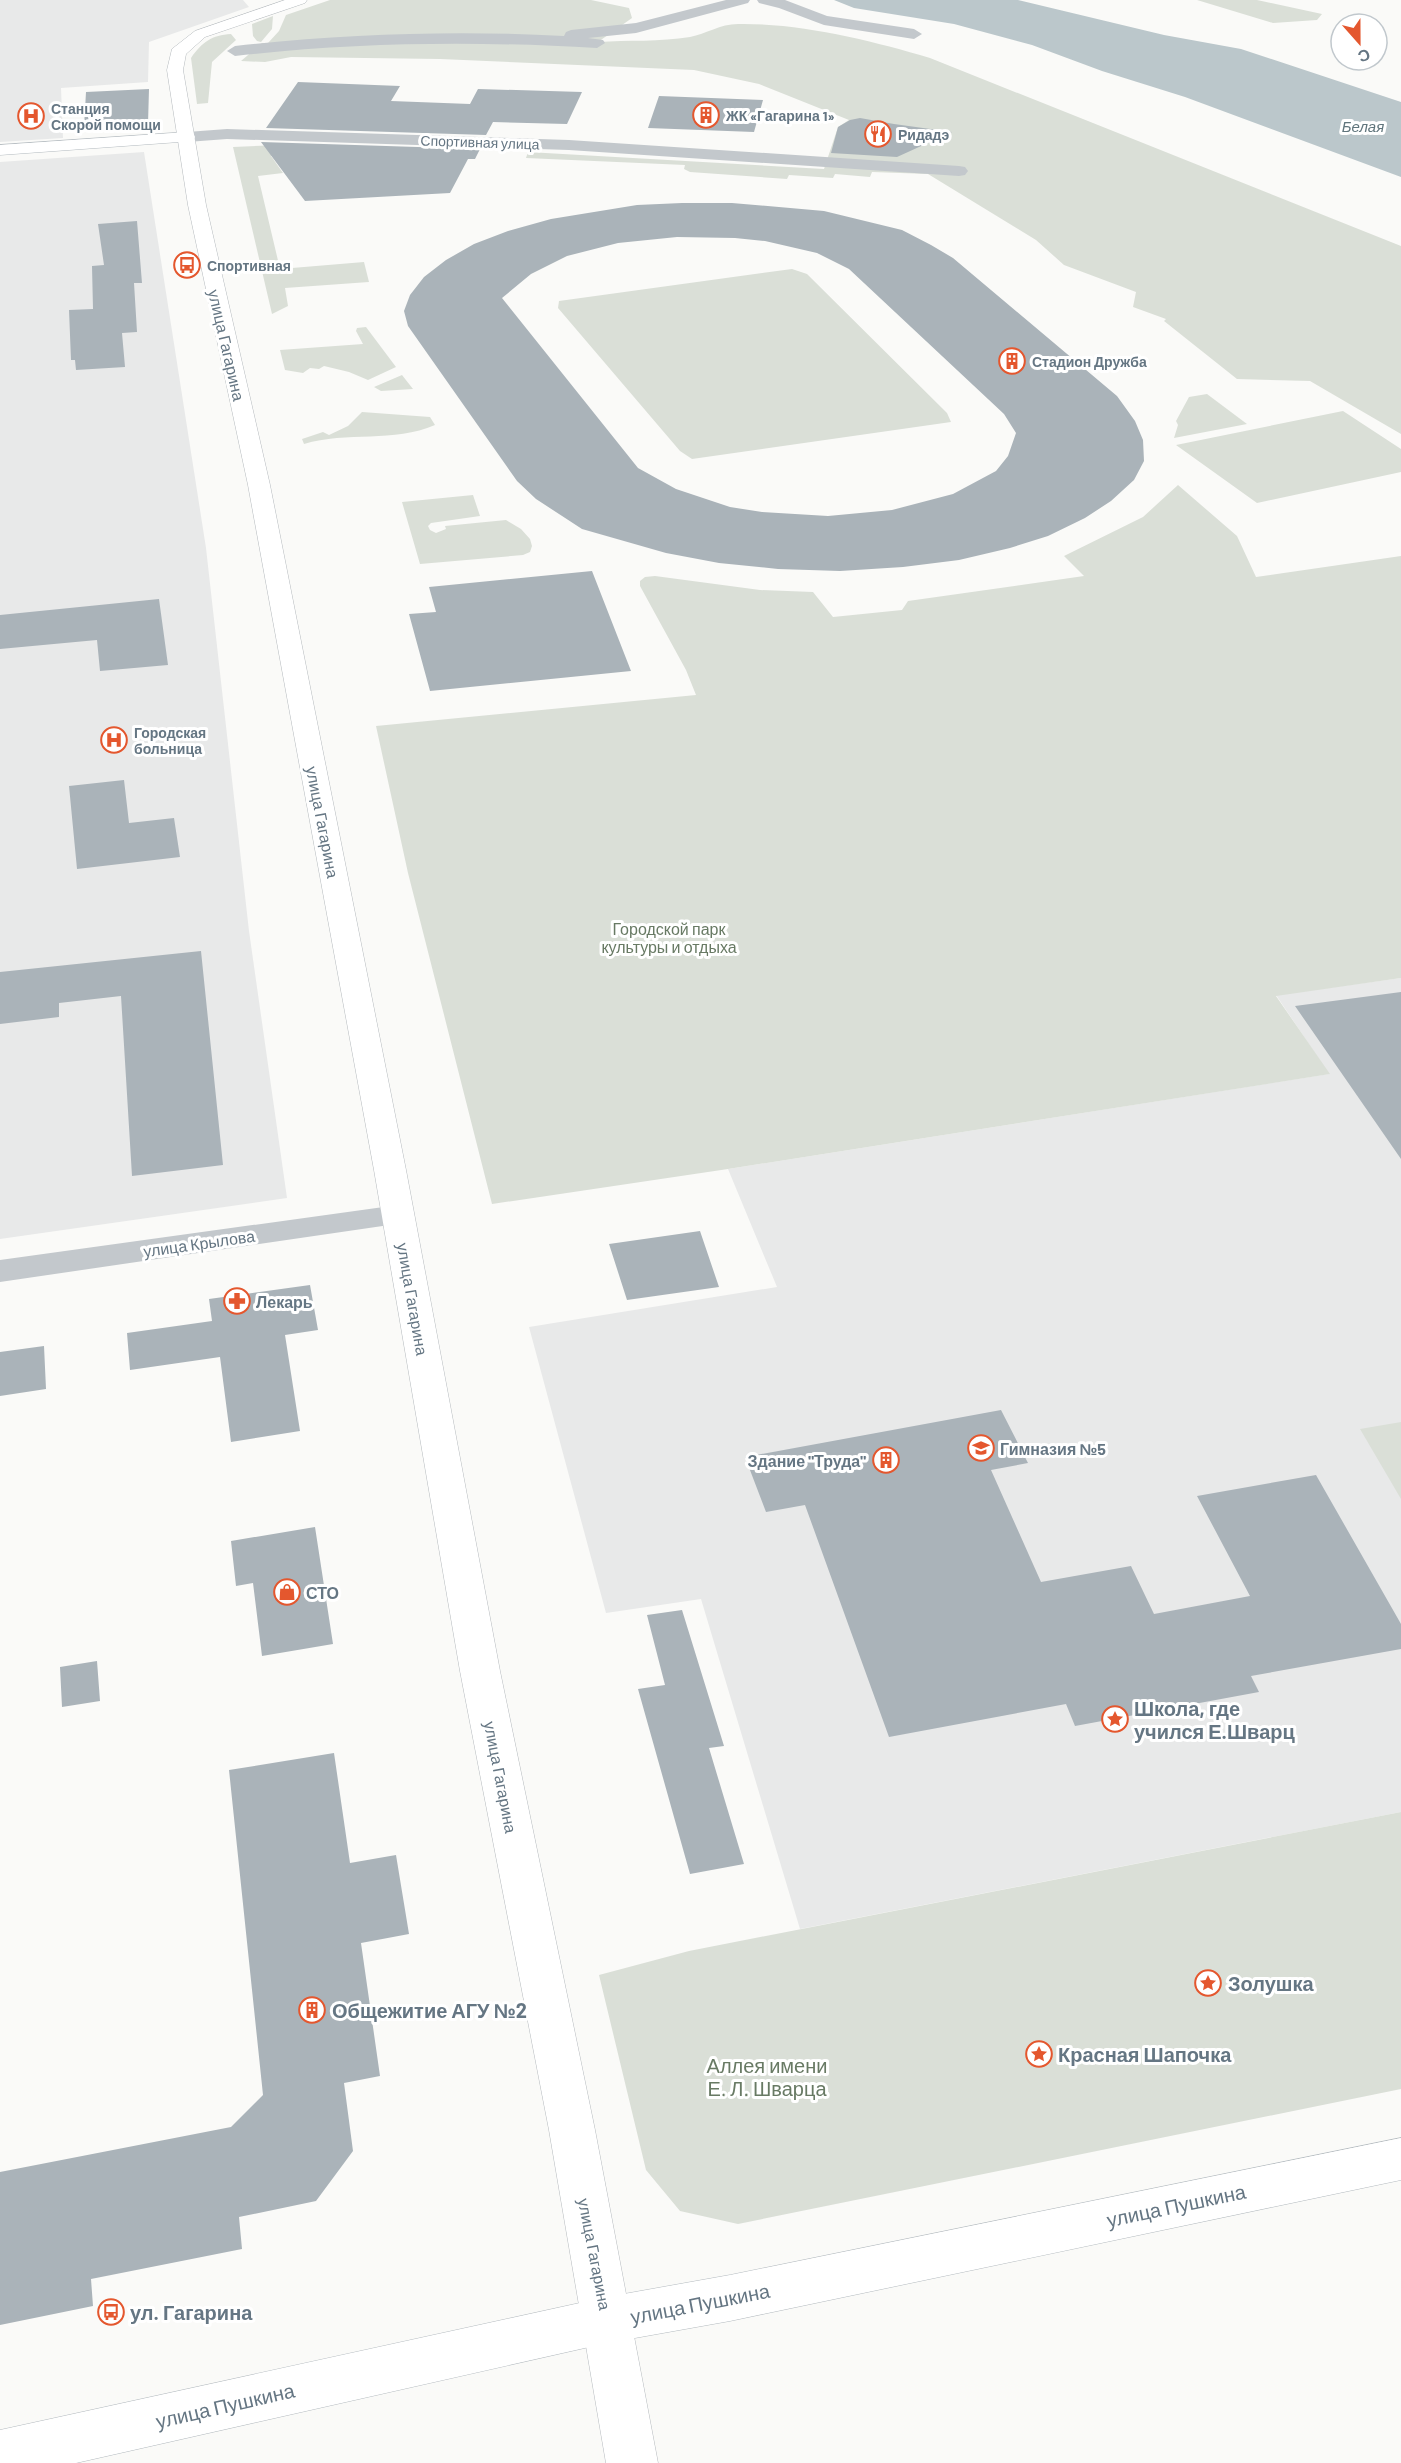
<svg xmlns="http://www.w3.org/2000/svg" width="1401" height="2463" font-family="Barlow,sans-serif">
	<style>
		.built { fill: #e8e9e9 }
		.green { fill: #dadfd7 }
		.water { fill: #bbc7cb }
		.building { fill: #aab3b9; fill-rule: evenodd }
		.lines { fill: none; stroke-linecap: round; stroke-linejoin: round }
		.secondary-casing { stroke: #b3babf; stroke-width: 1 }
		.primary-casing { stroke: #b5babe; stroke-width: 1 }
		.minor { fill: #c3c8cc; fill-rule: evenodd }
		.secondary { fill: #fff; fill-rule: evenodd }
		.primary { fill: #fff; fill-rule: evenodd }
		.labels { text-anchor: middle; dominant-baseline: central; stroke-width: 6; stroke-linejoin: round; paint-order: stroke }
		.far-poi-label { font-size: 14px; font-weight: bold; fill: #657683; stroke: #fff; text-anchor: start }
		.far-street-label { font-size: 14px; fill: #657683; stroke: #fff }
		.far-water-label { font-size: 15px; font-style: italic; fill: #60757c; stroke: #fff }
		.street-label { font-size: 16px; fill: #657683; stroke: #fff }
		.park-label { font-size: 16px; fill: #687a64; stroke: #fff }
		.poi-label { font-size: 16px; font-weight: bold; fill: #657683; stroke: #fff; text-anchor: start }
		.near-poi-label { font-size: 20px; font-weight: bold; fill: #657683; stroke: #fff; text-anchor: start }
		.near-park-label { font-size: 20px; fill: #687a64; stroke: #fff }
		.near-street-label { font-size: 20px; fill: #657683; stroke: #fff }
	</style>
	<rect width="100%" height="100%" fill="#fafaf8"/>
	<path class="built" d="M 0,0 L 243,0 L 249,7 L 149,42 L 148,82 L 61,88 L 63,138 L 0,142 Z
		M 144,152 L 206,548 L 249,931 L 287,1198 L 0,1239 L 0,162 Z
		M 1401,978 L 1401,1812 L 800,1929 L 701,1599 L 606,1613 L 529,1327 L 777,1287 L 728,1169 L 1329,1074 L 1276,995 Z"/>
	<path class="green" d="M 330,0 L 591,0 L 629,8 L 632,18 L 598,42 C 628,40 660,42 690,37 C 706,34 720,24 738,24 C 800,23 870,40 930,58 L 1401,246 L 1401,434 L 1310,381 L 1237,379 L 1164,321 L 1166,319 L 1133,307 L 1136,292 L 1064,265 L 1036,240 L 928,174 L 872,172 L 870,177 L 835,174 L 833,178 L 789,175 L 787,179 L 690,172 L 684,169 L 685,165 L 526,158 L 528,152 L 824,169 L 838,127 L 849,120 L 759,84 L 694,70 L 440,59 L 291,57 L 265,62 L 241,61 L 262,43 L 268,43 L 279,31 L 286,15 Z
		M 1197,0 L 1257,0 L 1322,14 L 1317,20 L 1273,23 Z
		M 273,16 L 272,29 L 261,42 L 257,41 L 253,36 L 252,24 Z
		M 231,34 L 236,40 L 212,62 L 208,103 L 197,104 L 191,58 C 202,42 212,35 231,34 Z
		M 304,144 L 296,153 L 271,156 L 283,173 L 258,176 L 280,269 L 364,262 L 369,282 L 285,288 L 288,306 L 272,314 L 233,147 Z
		M 792,269 L 807,274 L 947,413 L 951,422 L 692,459 L 680,451 L 558,308 L 559,301 Z
		M 366,327 L 396,367 L 368,380 L 349,372 L 324,366 L 319,369 L 310,368 L 303,373 L 285,370 L 280,350 L 363,344 L 356,331 L 357,328 Z
		M 402,375 L 413,389 L 381,391 L 374,387 Z
		M 1207,394 L 1247,424 L 1174,438 L 1178,425 L 1176,421 L 1189,397 Z
		M 1343,411 L 1401,449 L 1401,472 L 1257,503 L 1176,445 Z
		M 362,412 L 430,417 L 435,425 C 394,443 347,431 304,444 L 302,439 L 323,432 L 329,435 L 348,426 Z
		M 1178,485 L 1237,536 L 1256,577 L 1401,556 L 1401,978 L 1276,996 L 1330,1074 L 728,1169 L 492,1204 L 408,873 L 376,726 L 696,695 L 686,670 L 640,586 L 640,581 L 645,577 L 655,576 L 760,590 L 813,592 L 833,617 L 902,610 L 908,601 L 1084,576 L 1064,556 L 1143,517 Z
		M 473,495 L 480,516 L 431,523 L 428,526 L 430,530 L 436,533 L 446,529 L 445,526 L 506,520 L 521,529 L 530,539 L 532,546 L 530,552 L 523,555 L 420,564 L 402,502 Z
		M 1401,1422 L 1401,1499 L 1360,1429 Z
		M 1401,1812 L 1401,2089 L 738,2224 L 680,2211 L 646,2170 L 599,1975 L 689,1951 Z"/>
	<path class="water" d="M 834,0 L 1018,0 L 1164,35 L 1241,49 L 1401,102 L 1401,177 L 1185,97 L 1102,71 L 1032,45 L 954,24 L 854,8 Z"/>
	<path class="building" d="M 298,82 L 400,86 L 391,101 L 470,104 L 478,89 L 582,92 L 567,124 L 493,122 L 486,135 L 266,128 Z
		M 149,89 L 148,124 L 84,127 L 86,92 Z
		M 659,96 L 763,100 L 754,132 L 648,128 Z
		M 860,118 L 894,124 L 952,132 L 897,157 L 831,153 L 838,127 L 850,120 Z
		M 261,142 L 480,149 L 475,159 L 468,159 L 450,193 L 305,201 Z
		M 682,203 L 732,203 L 824,211 L 902,230 L 931,245 L 953,258 L 1117,396 L 1135,421 L 1143,440 L 1144,461 L 1134,480 L 1111,501 L 1085,518 L 1048,536 L 1010,548 L 959,560 L 903,567 L 840,571 L 778,569 L 719,563 L 666,553 L 582,529 L 536,499 L 517,481 L 408,326 L 404,311 L 410,295 L 424,277 L 446,260 L 474,244 L 508,231 L 551,219 L 637,205 ZM 677,237 L 735,238 L 765,241 L 817,253 L 849,269 L 1004,414 L 1016,433 L 1008,456 L 996,471 L 953,494 L 892,510 L 828,516 L 762,512 L 730,507 L 676,489 L 638,468 L 502,298 L 531,274 L 567,256 L 618,243 Z
		M 137,221 L 142,283 L 134,283 L 137,332 L 122,333 L 125,367 L 76,370 L 75,360 L 71,360 L 69,310 L 93,309 L 92,266 L 104,265 L 98,224 Z
		M 592,571 L 631,671 L 430,691 L 409,614 L 436,612 L 429,587 Z
		M 159,599 L 168,665 L 100,671 L 97,640 L 0,649 L 0,615 Z
		M 124,780 L 129,823 L 174,818 L 180,857 L 77,869 L 69,786 Z
		M 201,951 L 223,1165 L 132,1176 L 121,996 L 59,1003 L 59,1017 L 0,1024 L 0,972 Z
		M 1401,992 L 1401,1159 L 1295,1006 Z
		M 700,1231 L 719,1287 L 627,1300 L 609,1244 Z
		M 310,1285 L 318,1330 L 285,1335 L 300,1431 L 231,1442 L 220,1357 L 130,1370 L 127,1333 L 212,1321 L 209,1299 Z
		M 44,1346 L 46,1389 L 0,1396 L 0,1352 Z
		M 1001,1410 L 1028,1463 L 991,1470 L 1041,1582 L 1131,1566 L 1154,1614 L 1250,1596 L 1197,1496 L 1316,1475 L 1401,1624 L 1401,1649 L 1251,1676 L 1259,1692 L 1075,1726 L 1066,1704 L 889,1737 L 805,1505 L 766,1512 L 745,1457 Z
		M 315,1527 L 333,1644 L 262,1656 L 253,1583 L 236,1586 L 231,1541 Z
		M 682,1610 L 724,1746 L 709,1748 L 744,1864 L 690,1874 L 638,1689 L 665,1685 L 647,1615 Z
		M 97,1661 L 100,1701 L 62,1707 L 60,1667 Z
		M 334,1753 L 350,1863 L 396,1855 L 409,1934 L 361,1943 L 380,2076 L 344,2083 L 353,2151 L 316,2201 L 239,2217 L 242,2249 L 91,2279 L 93,2306 L 0,2325 L 0,2172 L 231,2127 L 263,2095 L 229,1770 Z"/>
	<g class="lines">
		<g class="secondary-casing">
			<path id="secondary" d="M 187,132 L 193,133 L 195,137 L 193,141 L 0,155 L 0,145 Z
				M 1401,2138 L 1401,2180 L 730,2321 L 607,2343 L 76,2463 L 0,2463 L 0,2430 L 607,2297 L 730,2275 Z"/>
		</g>
		<g class="primary-casing">
			<path id="primary" d="M 285,0 L 307,0 L 305,3 L 205,37 L 186,54 L 183,70 L 206,205 L 270,485 L 406,1170 L 500,1671 L 595,2130 L 658,2463 L 606,2463 L 549,2130 L 460,1671 L 374,1170 L 248,485 L 188,205 L 167,70 L 172,49 L 195,31 Z"/>
		</g>
		<path class="minor" d="M 726,0 L 750,0 L 748,3 L 636,33 L 588,38 L 603,40 L 605,43 L 597,48 C 476,41 356,42 235,56 L 227,51 L 235,46 C 344,34 454,30 564,36 L 566,32 L 571,30 L 636,23 Z
			M 757,0 L 785,0 L 827,16 L 914,29 L 922,34 L 914,39 L 824,25 L 779,8 L 759,3 Z
			M 227,129 L 569,140 L 959,166 L 965,167 L 968,171 L 965,175 L 959,176 L 569,150 L 227,139 L 187,142 L 181,141 L 179,137 L 181,133 L 187,132 Z
			M 398,1205 L 410,1208 L 414,1215 L 410,1222 L 0,1282 L 0,1260 Z"/>
		<use href="#secondary" class="secondary"/>
		<use href="#primary" class="primary"/>
	</g>
	<defs>
		<g id="building-ring" transform="scale(1.35)"><circle r="9.5" fill="#fff" stroke="#e4572e" stroke-width="1.5"/><path d="M-4-6H4V6H1V3H-1V6H-4ZM-2.5-4.3h1.7v1.8h-1.7ZM.8-4.3h1.7v1.8H.8ZM-2.5-1h1.7V.8h-1.7ZM.8-1h1.7V.8H.8Z" fill="#e4572e"/></g>
		<g id="hospital-ring" transform="scale(1.35)"><circle r="9.5" fill="#fff" stroke="#e4572e" stroke-width="1.5"/><path d="M-5-5h3v3.5h4V-5h3V5h-3V1.5h-4V5h-3Z" fill="#e4572e"/></g>
		<g id="restaurant-ring" transform="scale(1.35)"><circle r="9.5" fill="#fff" stroke="#e4572e" stroke-width="1.5"/><path d="M-5-6h1v4h1v-4h1v4h1v-4h1v5L-1.5 .5V6h-2V.5L-5-1ZM5-6V6H3V1.5H1.5Q1.5-4 5-6Z" fill="#e4572e"/></g>
		<g id="bus-ring" transform="scale(1.35)"><circle r="9.5" fill="#fff" stroke="#e4572e" stroke-width="1.5"/><path d="M-5-6H5V4H4V6H2V4H-2V6H-4V4H-5ZM-3.5-4V0h7V-4ZM-3.5 1.2v1.5H-2V1.2ZM2 1.2v1.5H3.5V1.2Z" fill="#e4572e"/></g>
		<g id="pharmacy-ring" transform="scale(1.35)"><circle r="9.5" fill="#fff" stroke="#e4572e" stroke-width="1.5"/><path d="M-2-6h4v4h4v4h-4v4h-4v-4h-4v-4h4Z" fill="#e4572e"/></g>
		<g id="school-ring" transform="scale(1.35)"><circle r="9.5" fill="#fff" stroke="#e4572e" stroke-width="1.5"/><path d="M0-5L7-2L0 1L-7-2ZM-4 1L0 2.5L4 1V4Q0 6-4 4Z" fill="#e4572e"/></g>
		<g id="shop-ring" transform="scale(1.35)"><circle r="9.5" fill="#fff" stroke="#e4572e" stroke-width="1.5"/><path d="M-5-2.5h2.3a2.7 3.5 0 0 1 5.4 0H5L5.5 6h-11ZM-1.5-2.5h3a1.5 2.3 0 0 0-3 0Z" fill="#e4572e"/></g>
		<g id="sight-ring" transform="scale(1.35)"><circle r="9.5" fill="#fff" stroke="#e4572e" stroke-width="1.5"/><path d="M0-6L1.8-2.2L6-1.7L2.9 1.2L3.7 5.4L0 3.3L-3.7 5.4L-2.9 1.2L-6-1.7L-1.8-2.2Z" fill="#e4572e"/></g>
	</defs>
	<g fill-rule="evenodd">
		<use href="#building-ring" x="706" y="115"/>
		<use href="#hospital-ring" x="31" y="116"/>
		<use href="#restaurant-ring" x="878" y="134"/>
		<use href="#bus-ring" x="187" y="265"/>
		<use href="#building-ring" x="1012" y="361"/>
		<use href="#hospital-ring" x="114" y="740"/>
		<use href="#pharmacy-ring" x="237" y="1301"/>
		<use href="#school-ring" x="981" y="1448"/>
		<use href="#building-ring" x="886" y="1460"/>
		<use href="#shop-ring" x="287" y="1592"/>
		<use href="#sight-ring" x="1115" y="1719"/>
		<use href="#sight-ring" x="1208" y="1983"/>
		<use href="#building-ring" x="312" y="2010"/>
		<use href="#sight-ring" x="1039" y="2054"/>
		<use href="#bus-ring" x="111" y="2312"/>
	</g>
	<g class="labels">
		<g class="far-poi-label">
			<text x="51" y="108">Станция<tspan x="51" dy="16">Скорой помощи</tspan></text>
			<text x="726" y="115">ЖК «Гагарина 1»</text>
			<text x="898" y="134">Ридадэ</text>
			<text x="207" y="265">Спортивная</text>
			<text x="1032" y="361">Стадион Дружба</text>
			<text x="134" y="732">Городская<tspan x="134" dy="16">больница</tspan></text>
		</g>
		<g class="far-street-label">
			<text transform="translate(480 142) rotate(2)">Спортивная улица</text>
		</g>
		<g class="far-water-label">
			<text x="1363" y="126">Белая</text>
		</g>
		<g class="street-label">
			<text transform="translate(227 345) rotate(77)">улица Гагарина</text>
			<text transform="translate(323 822) rotate(79)">улица Гагарина</text>
			<text transform="translate(199 1243) rotate(-8)">улица Крылова</text>
			<text transform="translate(413 1299) rotate(80)">улица Гагарина</text>
			<text transform="translate(501 1777) rotate(79)">улица Гагарина</text>
			<text transform="translate(595 2254) rotate(79)">улица Гагарина</text>
		</g>
		<g class="park-label">
			<text x="669" y="928">Городской парк<tspan x="669" dy="18">культуры и отдыха</tspan></text>
		</g>
		<g class="poi-label">
			<text x="256" y="1301">Лекарь</text>
			<text x="1000" y="1448">Гимназия №5</text>
			<text x="866" y="1460" text-anchor="end">Здание "Труда"</text>
			<text x="306" y="1592">СТО</text>
		</g>
		<g class="near-poi-label">
			<text x="1134" y="1708">Школа, где<tspan x="1134" dy="23">учился Е.Шварц</tspan></text>
			<text x="1228" y="1983">Золушка</text>
			<text x="332" y="2010">Общежитие АГУ №2</text>
			<text x="1058" y="2054">Красная Шапочка</text>
			<text x="130" y="2312">ул. Гагарина</text>
		</g>
		<g class="near-park-label">
			<text x="767" y="2065">Аллея имени<tspan x="767" dy="23">Е. Л. Шварца</tspan></text>
		</g>
		<g class="near-street-label">
			<text transform="translate(1176 2205) rotate(-12)">улица Пушкина</text>
			<text transform="translate(700 2303) rotate(-11)">улица Пушкина</text>
			<text transform="translate(225 2405) rotate(-13)">улица Пушкина</text>
		</g>
	</g>
	<g transform="translate(1359 42) rotate(159)"><circle r="28" fill="#ffffff" stroke="#c1c8cd" stroke-width="1.5"/>
	<path d="M0-4.5L10 22L0 15L-10 22Z" fill="#e4572e"/>
	<text y="-9" font-size="16" font-weight="bold" text-anchor="middle" fill="#657683">С</text>
	</g>
</svg>
